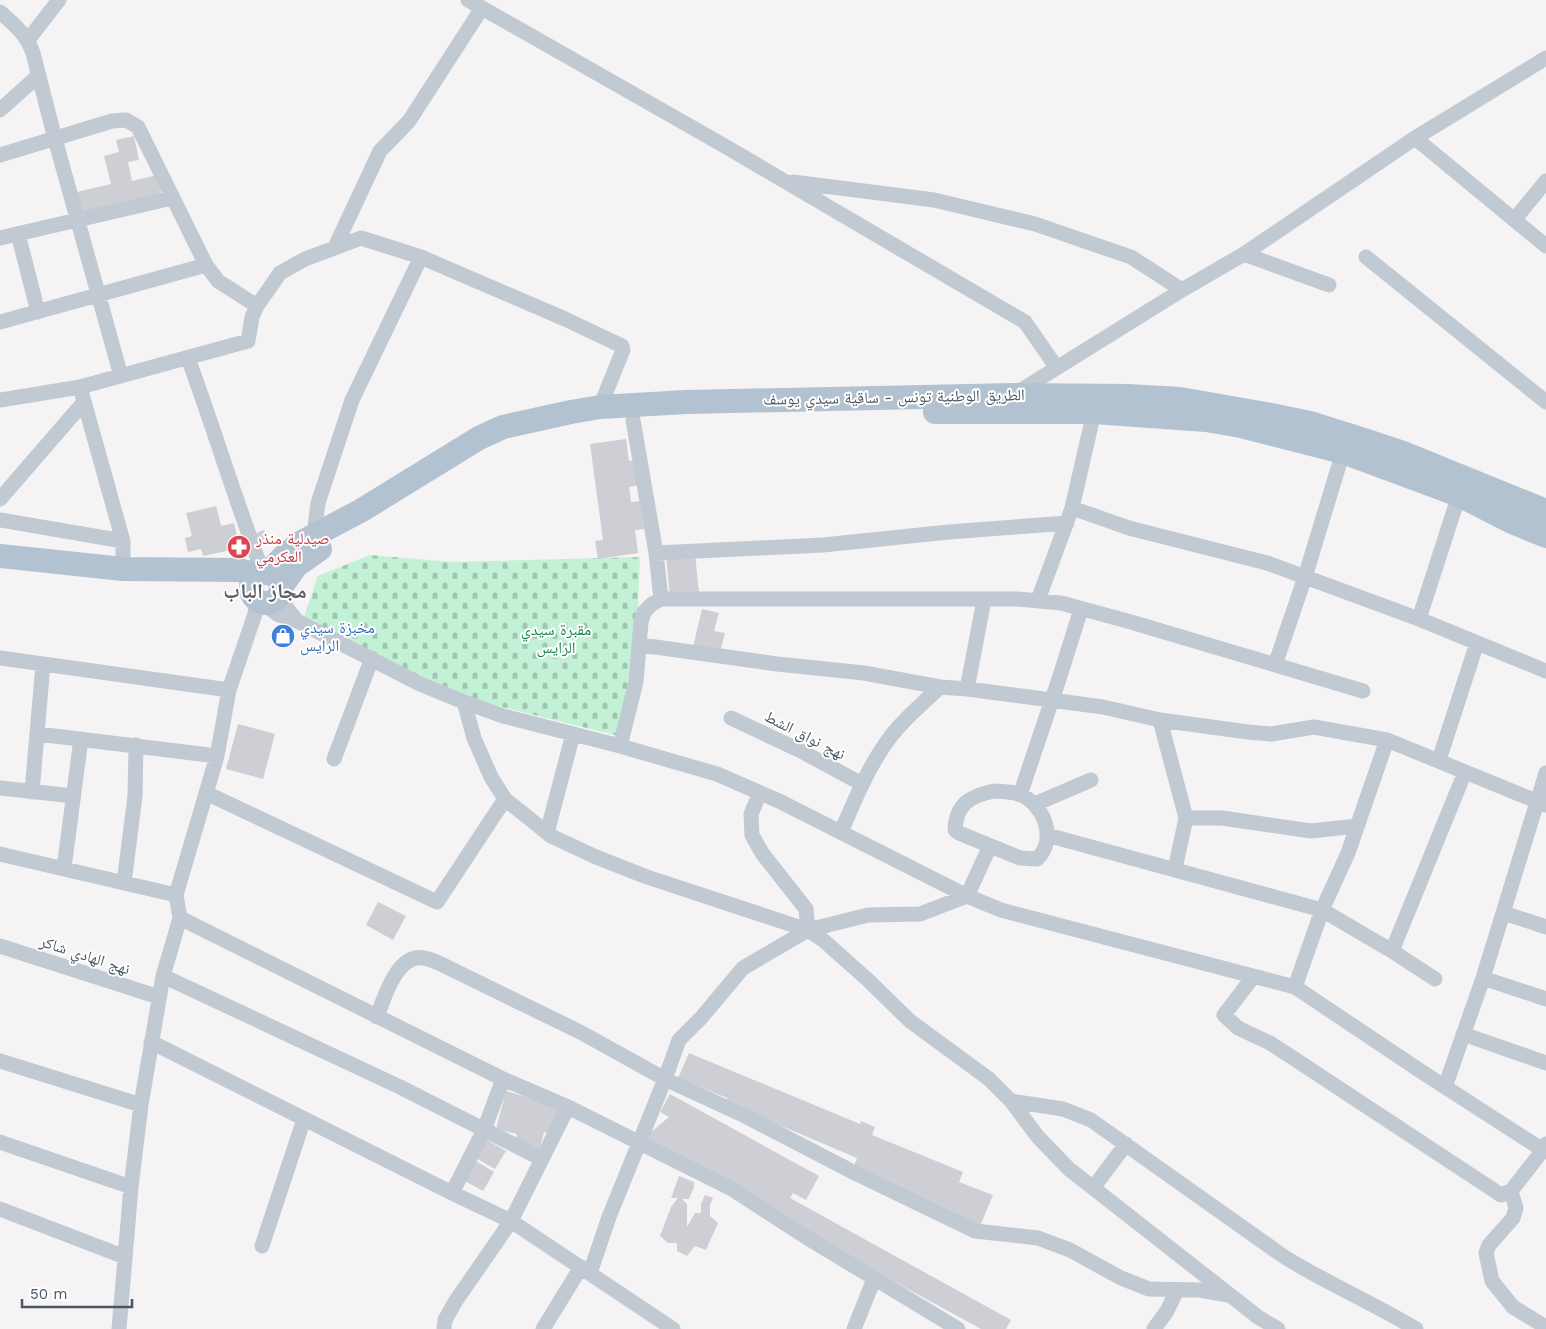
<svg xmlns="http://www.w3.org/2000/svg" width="1546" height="1329" font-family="'Work Sans','Noto Naskh Arabic',sans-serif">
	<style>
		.cemetery { fill: url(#cemetery-stones) }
		.building { fill: #cdcfd5 }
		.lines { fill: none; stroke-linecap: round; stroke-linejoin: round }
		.street { stroke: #c1cad2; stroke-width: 15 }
		.primary { stroke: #b3c2d1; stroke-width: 24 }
		.labels { text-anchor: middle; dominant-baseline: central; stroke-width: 4; stroke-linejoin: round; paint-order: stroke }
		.street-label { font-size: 16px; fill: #4a5661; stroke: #fff }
		.health-label { font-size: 16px; fill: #be3a42; stroke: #fff; text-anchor: start }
		.shop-label { font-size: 16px; fill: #366cbe; stroke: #fff; text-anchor: start }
		.park-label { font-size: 16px; fill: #17864f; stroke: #fff }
		.district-label { font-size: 21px; font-weight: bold; fill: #5f6368; stroke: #fff }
	</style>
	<defs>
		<pattern id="cemetery-stones" width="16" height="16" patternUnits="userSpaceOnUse" patternTransform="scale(1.25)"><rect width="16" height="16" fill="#c3f1d5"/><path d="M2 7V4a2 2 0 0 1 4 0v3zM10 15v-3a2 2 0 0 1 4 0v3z" fill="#a0c6b0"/></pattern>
	</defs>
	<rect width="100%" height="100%" fill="#f5f3f3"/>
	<path class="cemetery" d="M 370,555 L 452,562 L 640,557 L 635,678 L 619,736 L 462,697 L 303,620 L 318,576 Z"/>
	<path class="building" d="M 134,136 L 139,160 L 128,162 L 132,181 L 157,175 L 163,202 L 84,221 L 77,192 L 111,184 L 104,156 L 119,152 L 116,140 Z
		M 626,439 L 629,461 L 637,460 L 641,485 L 629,487 L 631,502 L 641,501 L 644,529 L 635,530 L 638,553 L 598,559 L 595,541 L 603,540 L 590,444 Z
		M 216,506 L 221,526 L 234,523 L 240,548 L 203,556 L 201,549 L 188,552 L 185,538 L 192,536 L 186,513 Z
		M 264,530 L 269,541 L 257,546 L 253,534 Z
		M 695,554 L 699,593 L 670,596 L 666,556 Z
		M 702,609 L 719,613 L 714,631 L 725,633 L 720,653 L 693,647 Z
		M 238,724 L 275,734 L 263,779 L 226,769 Z
		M 378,902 L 406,916 L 393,940 L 366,925 Z
		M 689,1053 L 860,1124 L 861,1121 L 875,1127 L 872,1135 L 963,1172 L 959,1182 L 993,1195 L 980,1226 L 851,1173 L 857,1158 L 725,1102 L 727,1098 L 678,1078 Z
		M 506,1091 L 562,1108 L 555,1134 L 544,1132 L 539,1150 L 514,1143 L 517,1134 L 496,1129 Z
		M 670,1094 L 819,1176 L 806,1200 L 793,1193 L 790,1198 L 1011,1320 L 1006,1329 L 981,1329 L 639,1142 L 669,1117 L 660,1112 Z
		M 487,1140 L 506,1151 L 495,1169 L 476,1158 Z
		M 474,1160 L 494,1172 L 483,1191 L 463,1180 Z
		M 679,1176 L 694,1182 L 694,1187 L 689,1199 L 682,1199 L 687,1204 L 687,1227 L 695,1213 L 701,1213 L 701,1204 L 705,1195 L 713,1198 L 710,1205 L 710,1216 L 718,1223 L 706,1250 L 695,1246 L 687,1256 L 677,1251 L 677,1243 L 668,1243 L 660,1236 L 671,1207 L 678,1198 L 671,1198 Z"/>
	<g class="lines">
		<path class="street" d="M 468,0 L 723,145 L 1025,322 L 1057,368
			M 0,12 C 15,25 26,34 33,53 L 55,139 L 121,376
			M 28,40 L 59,0
			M 0,110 L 39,75
			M 1415,138 L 1546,246
			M 0,155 L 112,121 L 126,120 L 138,127 L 206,265 L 218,281 L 257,306 L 252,317 L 248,341 L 80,387 L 0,400
			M 793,182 L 934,200 L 1035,224 L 1131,257 L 1182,290
			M 1514,220 L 1546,181
			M 18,234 L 38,312
			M 0,238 L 172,198
			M 335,247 L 380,151 L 409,121 L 482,8
			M 1244,254 L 1329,285
			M 1366,257 L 1546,402
			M 257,306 L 280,273 L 305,259 L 361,238 L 421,257 L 565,319 L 622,346 L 623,350 L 600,407
			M 0,322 L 206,265
			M 188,358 C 214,429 236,502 263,573
			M 80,387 L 123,541 L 123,569
			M 1015,394 L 1182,290 L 1244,254 L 1415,138 L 1546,58
			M 633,420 L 656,553 L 661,599
			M 0,499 L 84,402
			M 1072,508 L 1129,528 L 1267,563 L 1419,619 L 1546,671
			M 0,520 L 123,541
			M 314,535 L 318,503 L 352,400 L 421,257
			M 656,553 L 823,545 L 949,532 L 1067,523
			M 1038,600 L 1072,508 L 1094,412
			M 262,603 L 279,615 L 297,621 L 278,597
			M 1419,619 L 1459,495
			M 297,621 L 420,684 L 464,702 L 503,716 L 620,746 L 717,774 L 779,801 L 967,896 L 1001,910 L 1295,987 L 1422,1072 L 1546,1152
			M 641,645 L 777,664 L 864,673 L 940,687 L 967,689 L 1051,700 L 1103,707 L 1160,720 L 1248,732 L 1271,734 L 1314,727 L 1387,740 L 1546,805
			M 0,658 L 229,690
			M 1275,665 L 1305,577 L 1343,452
			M 967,689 L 984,600
			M 464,702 L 474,738 L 491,777 L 505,799 L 551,836 L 596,857 L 647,877 L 808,930 L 823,940 L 868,980 L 910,1021 L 989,1079 L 1011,1101 L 1038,1137 L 1069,1169 L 1258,1317 L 1278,1329
			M 731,718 L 801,751 L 862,784
			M 1160,720 L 1186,818 L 1175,869
			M 38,734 L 217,756
			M 620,746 L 636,682 L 641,622 L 644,612 L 652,604 L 661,599 L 1018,599 L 1061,603 L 1131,622 L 1363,691
			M 334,759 L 372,658
			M 1439,760 L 1477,643
			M 0,788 L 73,796
			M 994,791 C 1003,792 1012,791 1021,795 C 1045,806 1057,840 1037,859 L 1020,858 L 959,833 L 955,830 C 956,804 970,796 994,791 Z
			M 32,792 L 43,664
			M 206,793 L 437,902 L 505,799
			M 760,793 L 751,814 L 752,835 L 762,853 L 806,909 L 808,930
			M 1020,795 L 1060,676 L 1081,609
			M 1035,804 L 1091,780
			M 1186,818 L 1222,818 L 1311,831 L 1357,826
			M 841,832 C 855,799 869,765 891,736 C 905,718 923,703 940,687
			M 547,833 L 573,734
			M 1047,835 L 1322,910 L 1392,951 L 1435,979
			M 0,854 L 176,895
			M 64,868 L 81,739
			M 124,883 L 135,796 L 136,745
			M 1504,913 L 1546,927
			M 180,918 L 503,1079 L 568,1107 L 732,1189 L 806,1237 L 958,1329
			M 0,946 L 159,997
			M 1392,951 L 1465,772
			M 163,976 L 400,1087 L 542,1159
			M 1253,977 L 1224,1015 L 1238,1028 L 1270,1043 L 1287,1054 L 1501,1195 L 1511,1191 L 1543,1150 L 1546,1144
			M 1483,978 L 1546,999
			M 1295,987 L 1322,910 L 1348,853 L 1387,740
			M 377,1017 C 384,998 397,953 424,958 C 431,959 439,963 445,966 L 582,1033 L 665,1079 L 745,1116 L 855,1173 L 975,1231 L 1038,1238 L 1070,1250 L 1121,1278 L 1149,1289 L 1199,1290 L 1229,1295
			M 1463,1034 L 1546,1063
			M 151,1042 L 452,1193 L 511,1221 L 673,1329
			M 0,1061 L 141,1105
			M 1445,1087 L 1483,978 L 1546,773
			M 1011,1101 L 1063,1109 L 1091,1120 L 1283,1256 C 1326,1283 1373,1303 1416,1329
			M 0,1142 L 131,1187
			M 1093,1188 L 1126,1144
			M 1511,1191 L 1516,1208 L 1513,1218 L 1489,1245 L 1486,1253 L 1492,1281 L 1513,1307 L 1546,1327
			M 452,1193 L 484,1130 L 503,1079
			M 0,1209 L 125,1257
			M 262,1246 L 304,1119
			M 590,1273 L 609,1217 L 665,1079 L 679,1040 L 701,1018 L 743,968 L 808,930 L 868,915 L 920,914 L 967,896 L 990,846
			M 119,1329 L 131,1187 L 141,1105 L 163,976 L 180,918 L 176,895 L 217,756 L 229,690 L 255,614 L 257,601
			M 444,1329 L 445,1320 L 455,1302 L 511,1221 L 568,1107
			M 543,1329 L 581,1267
			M 854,1329 L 874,1279
			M 1154,1329 L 1167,1311 L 1177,1290"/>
		<path class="primary" d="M 935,412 L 1094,412 L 1206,420 L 1241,426 L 1343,452 L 1459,495 L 1512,522 L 1546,536
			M 0,556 L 123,569 L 239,570 L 258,575
			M251 588a15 15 0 1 1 30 0a15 15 0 1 1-30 0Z
			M 268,573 L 283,557 L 300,543 L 362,510 L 479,438 L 503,427 L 571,412 L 600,407 L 686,402 L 1014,395 L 1128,396 L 1180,399 L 1266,414 L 1310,423 L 1367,441 L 1406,454 L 1546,511
			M 281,587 L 296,566 L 320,549"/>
	</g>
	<defs>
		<g id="pharmacy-disc" transform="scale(1.25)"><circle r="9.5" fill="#e0444e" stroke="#fff"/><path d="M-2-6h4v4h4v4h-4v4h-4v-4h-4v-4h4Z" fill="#fff"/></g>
		<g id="shop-disc" transform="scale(1.25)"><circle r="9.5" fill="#3f7fe0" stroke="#fff"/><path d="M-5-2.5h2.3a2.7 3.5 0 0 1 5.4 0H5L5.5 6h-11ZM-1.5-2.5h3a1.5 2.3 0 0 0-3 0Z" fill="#fff"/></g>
	</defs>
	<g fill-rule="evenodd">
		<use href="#pharmacy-disc" x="239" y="547"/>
		<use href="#shop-disc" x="283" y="636"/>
	</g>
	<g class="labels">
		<g class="street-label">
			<text transform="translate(894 397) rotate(-1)">الطريق الوطنية تونس - ساقية سيدي يوسف</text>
			<text transform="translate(805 735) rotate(27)">نهج نواق الشط</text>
			<text transform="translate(85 955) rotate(18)">نهج الهادي شاكر</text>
		</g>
		<g class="health-label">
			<text x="256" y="538">صيدلية منذر<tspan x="256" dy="18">العكرمي</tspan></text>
		</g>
		<g class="shop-label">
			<text x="300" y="627">مخبزة سيدي<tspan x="300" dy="18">الرايس</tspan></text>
		</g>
		<g class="park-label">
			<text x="556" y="629">مقبرة سيدي<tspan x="556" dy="18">الرايس</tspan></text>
		</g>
		<g class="district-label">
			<text x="265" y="590">مجاز الباب</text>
		</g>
	</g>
	<path d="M22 1299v8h110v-8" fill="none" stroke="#4a5661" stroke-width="2.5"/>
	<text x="30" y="1299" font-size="15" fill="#4a5661" stroke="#ffffff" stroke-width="4" paint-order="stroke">50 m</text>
</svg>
